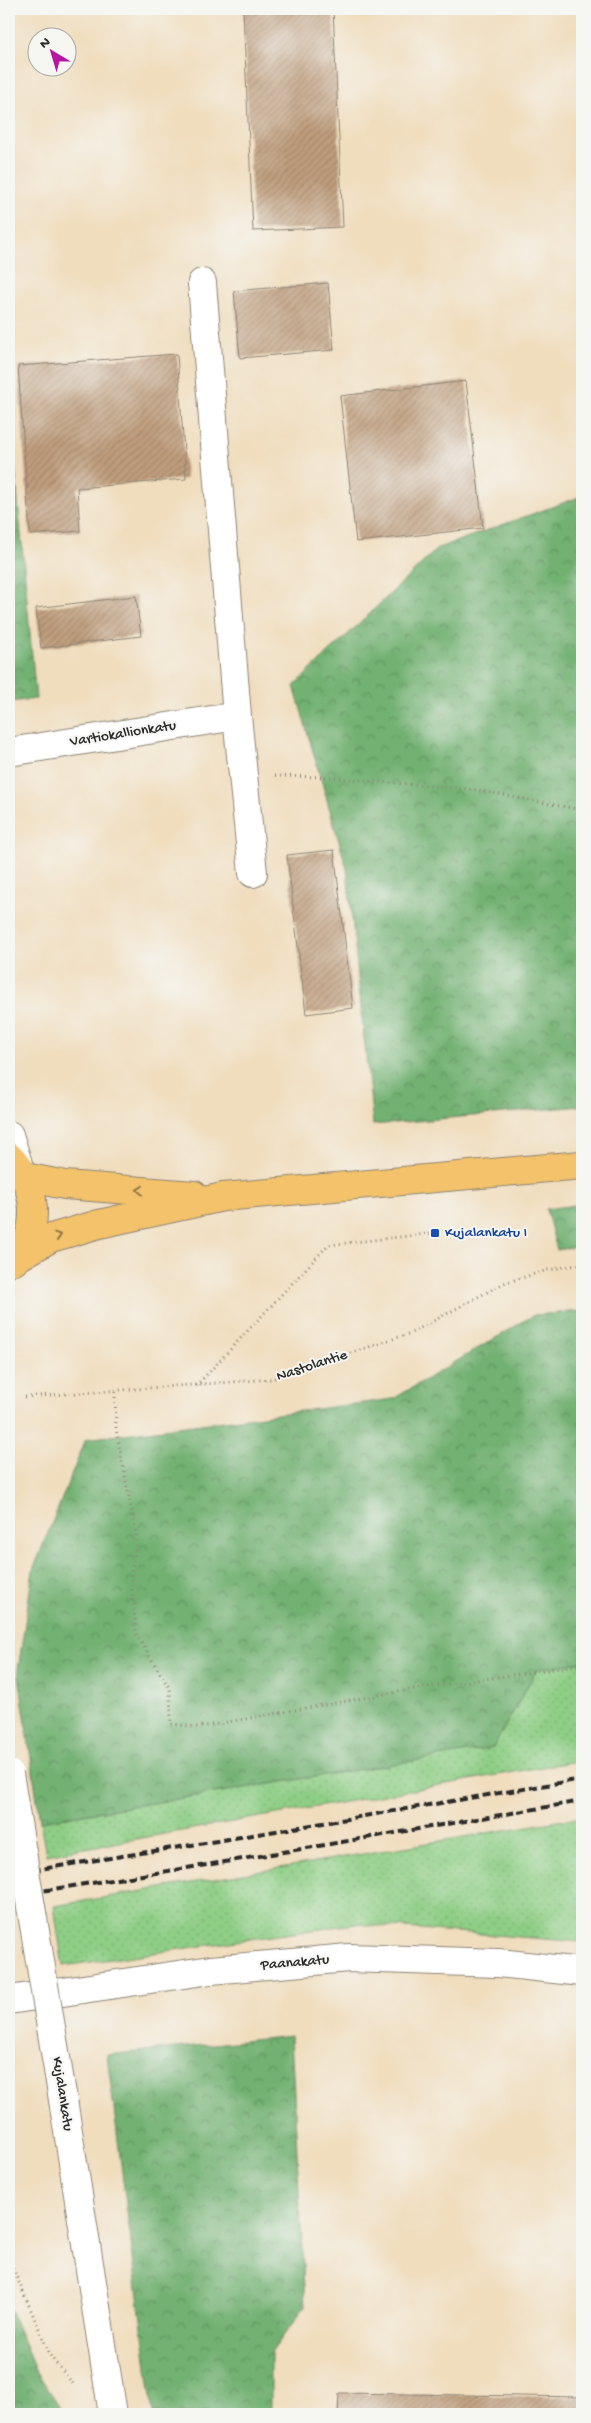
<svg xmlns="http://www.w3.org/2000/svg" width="591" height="2423" font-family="'Gochi Hand',sans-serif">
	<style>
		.grass { fill: url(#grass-dots); stroke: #5c7c58 }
		.forest { fill: url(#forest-crowns); stroke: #4e6e4e }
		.building { fill: url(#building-hatch) }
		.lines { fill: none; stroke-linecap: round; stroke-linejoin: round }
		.minor-casing { stroke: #8e8474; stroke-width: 30 }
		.major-casing { stroke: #8e8474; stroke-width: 30 }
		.path { stroke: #8e8474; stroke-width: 3; stroke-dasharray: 1 4; stroke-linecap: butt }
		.minor { stroke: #fff; stroke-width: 28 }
		.major { stroke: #f3c26a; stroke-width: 28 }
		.rail { stroke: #2b2b2b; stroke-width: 4; stroke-dasharray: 8 4; stroke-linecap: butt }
		.minor-bridge-casing { stroke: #8e8474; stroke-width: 30; stroke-linecap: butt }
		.minor-bridge { stroke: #fff; stroke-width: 28 }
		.oneway { stroke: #8f764a }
		.transit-dot { fill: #1a4fb4; stroke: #f6f6f2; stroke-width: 2 }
		.labels { text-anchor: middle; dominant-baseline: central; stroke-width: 4; stroke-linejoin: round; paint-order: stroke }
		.street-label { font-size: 15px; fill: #2b2b2b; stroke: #f6f6f2 }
		.transit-label { font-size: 15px; fill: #164399; stroke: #f6f6f2; text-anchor: start }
	</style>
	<defs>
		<pattern id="grass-dots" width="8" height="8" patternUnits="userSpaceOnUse" patternTransform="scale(1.25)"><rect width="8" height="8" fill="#8ece85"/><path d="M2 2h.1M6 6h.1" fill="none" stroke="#7bb173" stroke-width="1.8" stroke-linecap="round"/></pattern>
		<pattern id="forest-crowns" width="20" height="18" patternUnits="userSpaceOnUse" patternTransform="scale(1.25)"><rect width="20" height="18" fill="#72b172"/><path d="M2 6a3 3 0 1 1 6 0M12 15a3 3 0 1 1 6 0" fill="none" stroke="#5e905e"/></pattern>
		<pattern id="building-hatch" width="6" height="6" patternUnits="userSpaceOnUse" patternTransform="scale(1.25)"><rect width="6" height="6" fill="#c09e7d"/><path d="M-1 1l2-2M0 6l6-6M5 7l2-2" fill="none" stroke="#9c8167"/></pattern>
	</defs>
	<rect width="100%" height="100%" fill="#f6f6f2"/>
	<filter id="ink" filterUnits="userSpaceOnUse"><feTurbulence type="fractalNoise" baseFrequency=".02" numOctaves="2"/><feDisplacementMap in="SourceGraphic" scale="10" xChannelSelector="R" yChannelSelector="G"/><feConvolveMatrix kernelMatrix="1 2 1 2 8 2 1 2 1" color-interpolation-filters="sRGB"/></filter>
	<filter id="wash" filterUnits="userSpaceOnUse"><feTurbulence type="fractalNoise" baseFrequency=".0096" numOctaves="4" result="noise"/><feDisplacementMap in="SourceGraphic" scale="20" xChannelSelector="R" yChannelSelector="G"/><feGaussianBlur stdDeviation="1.12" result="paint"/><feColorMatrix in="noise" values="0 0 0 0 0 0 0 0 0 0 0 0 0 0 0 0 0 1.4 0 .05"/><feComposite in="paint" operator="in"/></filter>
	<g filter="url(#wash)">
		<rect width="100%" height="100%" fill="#f0ddbe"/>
		<path class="grass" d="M 582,1662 L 582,1760 L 46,1855 L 40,1821 L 493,1748 L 537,1669 Z
			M 582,1817 L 582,1942 L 355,1924 L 63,1966 L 54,1906 Z"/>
		<path class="forest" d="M 9,402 L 36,699 L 9,702 Z
			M 582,496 L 582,1106 L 373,1125 L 347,869 L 294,686 L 438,548 Z
			M 582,1204 L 582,1246 L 557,1250 L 546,1209 Z
			M 582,1311 L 582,1662 L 537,1669 L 493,1748 L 40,1821 L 18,1669 L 33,1570 L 86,1439 L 393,1399 L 534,1315 Z
			M 291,2036 L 305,2306 L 271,2353 L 271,2414 L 153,2414 L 107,2055 Z
			M 9,2308 L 35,2369 L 60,2407 L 61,2414 L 9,2414 Z"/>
		<g id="blocks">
			<path class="building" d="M 243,9 L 333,9 L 343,227 L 253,231 Z
				M 328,283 L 334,350 L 240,358 L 234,291 Z
				M 177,354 L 186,479 L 77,488 L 80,531 L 30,535 L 18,366 Z
				M 466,381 L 483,528 L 356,542 L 340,396 Z
				M 136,596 L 141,636 L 41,648 L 36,608 Z
				M 334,850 L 353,1008 L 306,1014 L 287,855 Z
				M 339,2393 L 582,2397 L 582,2414 L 338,2414 Z"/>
		</g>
	</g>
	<g filter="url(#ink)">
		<use href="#blocks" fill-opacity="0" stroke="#8e8474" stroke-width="1"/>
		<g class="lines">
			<g class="minor-casing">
				<path id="minor" d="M 202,283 L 237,716 L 253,873
					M 9,752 L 237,716
					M 9,1135 L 19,1167
					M 9,2000 L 211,1970 L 349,1958 L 498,1963 L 582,1972
					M 64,2106 L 113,2414"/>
			</g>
			<g class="major-casing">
				<path id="major" d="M 9,1157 C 38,1185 42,1229 14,1261
					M 25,1177 L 65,1185 L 194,1195
					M 15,1259 L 51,1238 L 99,1224 L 223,1197 L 582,1165"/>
			</g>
			<path class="path" d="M 275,776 L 326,777 L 476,790 L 582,810
				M 196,1386 L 328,1245 L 435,1233
				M 115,1392 L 116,1429 L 137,1538 L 131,1574 L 136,1634 L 170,1689 L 171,1724 L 200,1727 L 414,1689 L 582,1665
				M 25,1397 L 272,1379 L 411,1333 L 504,1283 L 548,1270 L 582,1264
				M 9,2259 L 51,2357 L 74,2385"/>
			<use href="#minor" class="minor"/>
			<use href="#major" class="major"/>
			<path class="rail" d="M 9,1874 L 217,1841 L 582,1779
				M 9,1896 L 219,1863 L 582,1801"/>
			<g class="minor-bridge-casing">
				<path id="minor-bridge" d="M 9,1774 L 64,2106"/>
			</g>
			<use href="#minor-bridge" class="minor-bridge"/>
		</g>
		<defs><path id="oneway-chevron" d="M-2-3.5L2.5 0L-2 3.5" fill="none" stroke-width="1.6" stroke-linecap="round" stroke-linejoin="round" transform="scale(1.25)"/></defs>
		<g class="oneway">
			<use href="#oneway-chevron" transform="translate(140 1190) rotate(-176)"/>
			<use href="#oneway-chevron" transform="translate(58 1236) rotate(-18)"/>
		</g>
	</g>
	<rect class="transit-dot" x="430" y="1228" width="10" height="10" rx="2.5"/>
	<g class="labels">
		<g class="street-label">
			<text transform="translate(123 734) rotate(-9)">Vartiokallionkatu</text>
			<text transform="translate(312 1366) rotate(-18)">Nastolantie</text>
			<text transform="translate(295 1963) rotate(-5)">Paanakatu</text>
			<text transform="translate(62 2094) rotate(81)">Kujalankatu</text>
		</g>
		<g class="transit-label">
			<text x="445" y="1233">Kujalankatu I</text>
		</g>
	</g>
	<rect width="591" height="2423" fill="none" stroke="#f6f6f2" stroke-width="30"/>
	<g transform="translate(52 52) rotate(322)"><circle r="24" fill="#f6f6f2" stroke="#a5a5a2"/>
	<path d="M0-4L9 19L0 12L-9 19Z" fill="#b5179e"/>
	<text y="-8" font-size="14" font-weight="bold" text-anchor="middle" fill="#2b2b2b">N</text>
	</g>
</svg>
